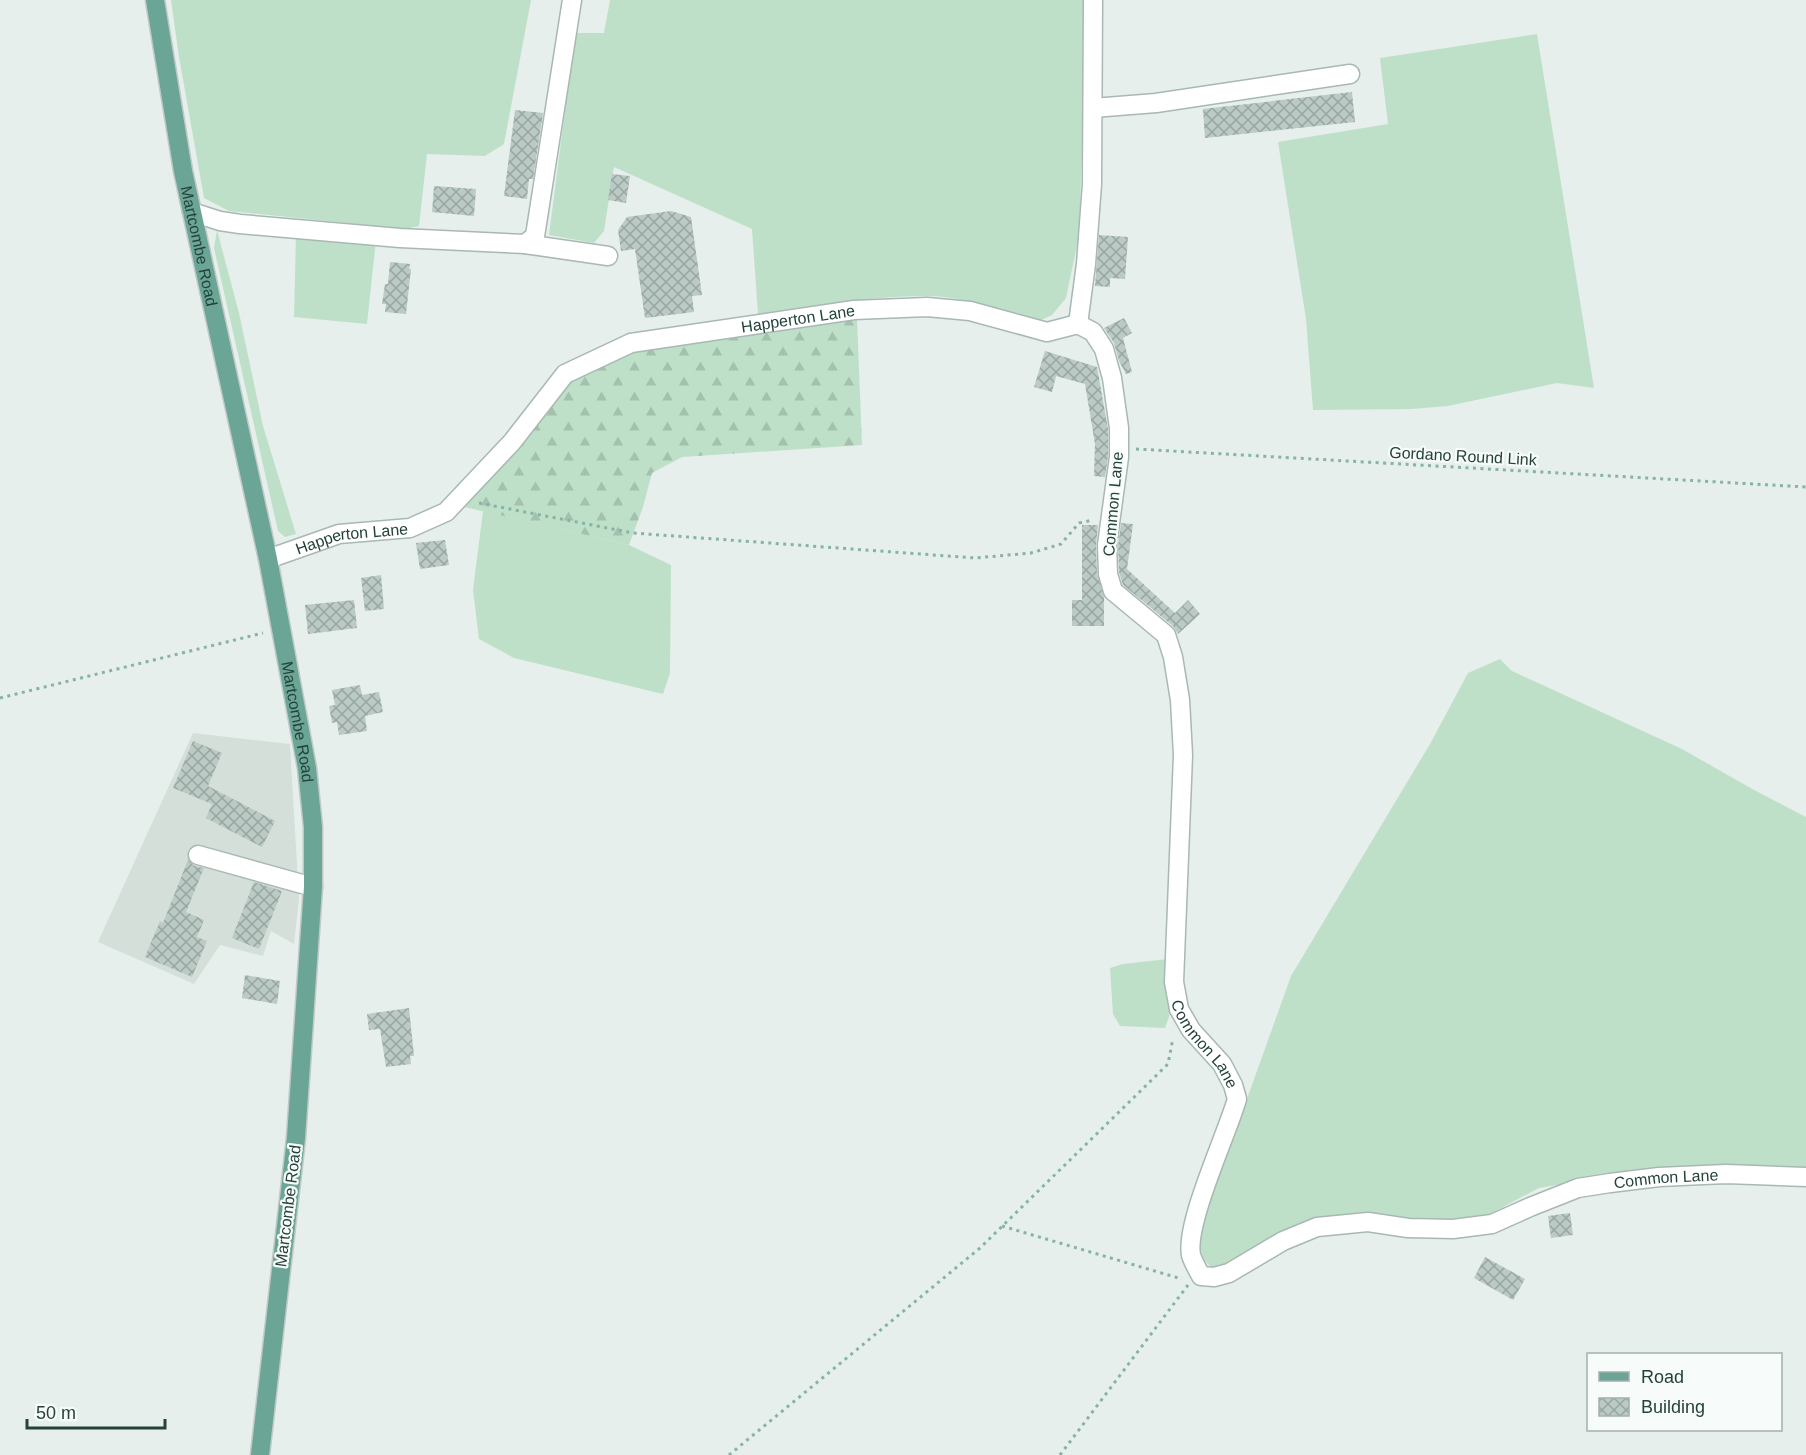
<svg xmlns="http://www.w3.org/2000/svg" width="1806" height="1455" font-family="Helvetica,sans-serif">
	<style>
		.built { fill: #d4dfda }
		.grass { fill: #bfe0c8 }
		.forest { fill: url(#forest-firs) }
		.building { fill: url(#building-cross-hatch) }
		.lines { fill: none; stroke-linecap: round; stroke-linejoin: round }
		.minor-casing { stroke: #a8b8b2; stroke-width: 21 }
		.major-casing { stroke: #c2cac8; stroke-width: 21 }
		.path { stroke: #86b3a5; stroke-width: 3; stroke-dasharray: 3 4.5; stroke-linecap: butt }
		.minor { stroke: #fff; stroke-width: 18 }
		.major { stroke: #6aa596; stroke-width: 18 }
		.labels { text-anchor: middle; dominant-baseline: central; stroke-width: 4.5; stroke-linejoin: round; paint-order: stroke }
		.street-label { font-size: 16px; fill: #24423a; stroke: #f7fbf9 }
	</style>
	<defs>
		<pattern id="forest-firs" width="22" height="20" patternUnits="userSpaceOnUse" patternTransform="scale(1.5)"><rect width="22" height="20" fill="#bfe0c8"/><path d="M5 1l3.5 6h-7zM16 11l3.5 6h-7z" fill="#a4c1ad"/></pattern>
		<pattern id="building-cross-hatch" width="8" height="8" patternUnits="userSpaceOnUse" patternTransform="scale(1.5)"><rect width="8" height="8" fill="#bbcac4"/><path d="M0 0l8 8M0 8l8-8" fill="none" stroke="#98a6a0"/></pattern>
	</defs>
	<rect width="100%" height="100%" fill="#e6efeb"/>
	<path class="built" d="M 193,733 L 290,744 L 299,899 L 294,944 L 271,931 L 263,956 L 220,945 L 194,984 L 98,942 Z"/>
	<path class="grass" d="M 171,0 L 531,0 L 504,144 L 485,156 L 427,154 L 419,226 L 405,229 L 229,211 L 204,198 L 179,57 Z
		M 610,0 L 1087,0 L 1079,236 L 1066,298 L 1052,315 L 1037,322 C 1004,312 966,297 931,296 C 875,295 813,306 758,314 L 752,229 L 614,167 L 604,231 L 594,243 L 549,235 L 575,33 L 604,33 Z
		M 1537,34 L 1594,388 L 1557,383 L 1448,406 L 1412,409 L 1313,410 L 1306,319 L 1278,142 L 1388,124 L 1380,58 Z
		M 217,230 L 239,313 L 263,426 L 296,534 L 285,537 L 278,531 L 214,248 Z
		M 296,234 L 376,240 L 367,324 L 294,317 Z
		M 483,511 L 629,545 L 671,565 L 670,673 L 663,694 L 514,658 L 479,639 L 473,590 Z
		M 1500,659 L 1512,671 L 1682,749 L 1754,790 L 1806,817 L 1806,1171 L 1582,1181 L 1539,1188 L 1486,1216 L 1441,1223 L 1405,1221 L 1361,1213 L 1321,1219 L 1228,1266 L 1212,1268 C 1196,1255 1200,1240 1203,1222 L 1291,976 L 1430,744 L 1468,673 Z
		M 1168,959 L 1171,1011 L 1165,1028 L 1120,1026 L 1113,1014 L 1110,968 L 1123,964 Z"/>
	<path class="forest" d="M 857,318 L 862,445 L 682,457 L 652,473 L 643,507 L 629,545 L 460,506 L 570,381 L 632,349 Z"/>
	<path class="building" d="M 1352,92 L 1355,122 L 1205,138 L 1203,109 Z
		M 515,110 L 543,113 L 533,179 L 529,179 L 527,199 L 504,196 Z
		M 612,174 L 630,176 L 626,203 L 608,200 Z
		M 434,186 L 476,189 L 474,216 L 432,212 Z
		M 671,211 L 691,217 L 702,295 L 692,296 L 694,312 L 645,318 L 635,249 L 621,251 L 618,230 L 627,217 Z
		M 1099,235 L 1128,237 L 1125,279 L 1110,278 L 1110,287 L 1095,286 Z
		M 390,262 L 410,264 L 409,269 L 411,269 L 406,314 L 385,312 L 386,304 L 382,304 L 385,284 L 388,284 Z
		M 1124,318 L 1132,333 L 1123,338 L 1132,372 L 1126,374 L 1119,361 L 1114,343 L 1104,328 Z
		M 1045,351 L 1097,367 L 1108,429 L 1108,456 L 1105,477 L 1094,476 L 1095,444 L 1085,384 L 1056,376 L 1052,392 L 1034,387 Z
		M 1121,523 L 1133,524 L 1127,569 L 1175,613 L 1188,600 L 1200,614 L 1178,634 L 1173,626 L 1123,585 L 1119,572 L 1118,546 Z
		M 1082,525 L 1098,525 L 1096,545 L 1097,574 L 1104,597 L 1104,626 L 1072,626 L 1072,600 L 1082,600 Z
		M 445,540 L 449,565 L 420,569 L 416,543 Z
		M 381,575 L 384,609 L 365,611 L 361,578 Z
		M 354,600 L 357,628 L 308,634 L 305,605 Z
		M 360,685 L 362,695 L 379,692 L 383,712 L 365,716 L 367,731 L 339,735 L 337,722 L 332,723 L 329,706 L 335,705 L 332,690 Z
		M 193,741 L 222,753 L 208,786 L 275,821 L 262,847 L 206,818 L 212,804 L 173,788 Z
		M 188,860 L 194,866 L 204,868 L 186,912 L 204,920 L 197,937 L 207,941 L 192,977 L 145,957 L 160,921 L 163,923 Z
		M 254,882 L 282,891 L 259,949 L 232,938 Z
		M 245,975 L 280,981 L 277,1004 L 242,998 Z
		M 409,1008 L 414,1056 L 410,1056 L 411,1064 L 386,1067 L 380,1029 L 369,1030 L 367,1014 Z
		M 1570,1213 L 1573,1235 L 1551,1238 L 1548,1216 Z
		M 1485,1257 L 1525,1279 L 1513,1300 L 1474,1278 Z"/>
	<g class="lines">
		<g class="minor-casing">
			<g id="minor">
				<path d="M 1093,108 L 1156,103 L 1350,74"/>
				<path d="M 192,212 L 220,221 L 240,224 L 400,238 L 525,244 L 608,256"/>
				<path d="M 525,244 L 535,236 L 572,0"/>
				<path id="s1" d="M 1078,324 L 1093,332 L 1104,349 L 1112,378 L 1119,428 L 1119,457 L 1107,545 L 1108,574 L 1113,591 L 1166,635 L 1173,657 L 1180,700 L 1183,755 L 1174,982 L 1179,1009 L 1191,1030 L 1222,1064 L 1233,1085 L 1237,1099 C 1227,1134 1185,1223 1191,1255 C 1193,1262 1198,1270 1201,1276 L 1214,1277 L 1229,1273 L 1283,1241 L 1317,1227 L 1368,1222 L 1408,1228 L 1453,1229 L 1492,1224 L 1530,1207 L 1578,1188 L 1610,1183 L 1659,1177 L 1726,1174 L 1806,1177"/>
				<path d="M 1078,324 L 1086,264 L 1092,184 L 1093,0"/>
				<path id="s2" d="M 268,559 L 339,534 L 410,528 L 446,512 L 512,442 L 565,374 L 631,343 L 854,310 L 927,307 L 970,311 L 1047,332 L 1078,324"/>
				<path d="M 198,855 L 313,887"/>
			</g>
		</g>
		<g class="major-casing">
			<g id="major">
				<path id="s3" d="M 155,0 L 183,171 L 268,559 L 307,768 L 313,827 L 313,887 L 296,1138 L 260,1455"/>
			</g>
		</g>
		<path class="path" d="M 1136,449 L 1806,487
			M 479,503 L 633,533 L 975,558 L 1031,553 L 1061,544 L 1079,523 L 1093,520
			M 0,698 L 263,633
			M 1002,1226 L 1182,1279
			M 729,1455 L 980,1248 L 1168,1064 L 1173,1038
			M 1060,1455 L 1188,1285"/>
		<use href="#minor" class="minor"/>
		<use href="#major" class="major"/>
	</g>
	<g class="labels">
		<g class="street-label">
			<text stroke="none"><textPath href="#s3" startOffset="250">Martcombe Road</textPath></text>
			<text stroke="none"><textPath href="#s2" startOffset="610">Happerton Lane</textPath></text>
			<text transform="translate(1463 456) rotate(3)">Gordano Round Link</text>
			<text transform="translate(1113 504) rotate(-85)">Common Lane</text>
			<text stroke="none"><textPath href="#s2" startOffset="87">Happerton Lane</textPath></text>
			<text stroke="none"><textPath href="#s3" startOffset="736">Martcombe Road</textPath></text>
			<text stroke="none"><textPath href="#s1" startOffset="771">Common Lane</textPath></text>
			<text stroke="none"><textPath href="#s1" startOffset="1509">Common Lane</textPath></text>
			<text transform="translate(288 1206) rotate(-83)">Martcombe Road</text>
		</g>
	</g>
	<rect x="1587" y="1353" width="195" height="78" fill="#f7fbf9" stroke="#a3b1ad" stroke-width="1.5"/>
	<rect x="1599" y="1372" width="30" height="9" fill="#6aa596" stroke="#a3b1ad" stroke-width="1.5"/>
	<text x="1641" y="1383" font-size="18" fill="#24423a">Road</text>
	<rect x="1599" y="1398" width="30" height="18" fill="url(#building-cross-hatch)" stroke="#a3b1ad" stroke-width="1.5"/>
	<text x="1641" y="1413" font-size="18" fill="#24423a">Building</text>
	<path d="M27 1419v9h138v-9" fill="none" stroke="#24423a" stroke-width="3"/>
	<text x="36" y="1419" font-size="18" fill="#24423a" stroke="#f7fbf9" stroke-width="4.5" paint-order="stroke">50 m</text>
</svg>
